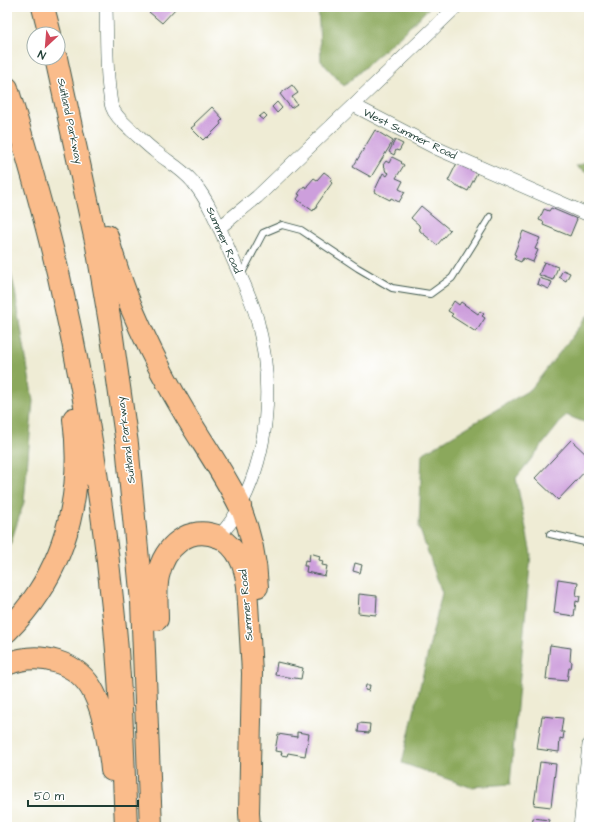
<svg xmlns="http://www.w3.org/2000/svg" width="596" height="834" font-family="'Architects Daughter',sans-serif">
	<style>
		.forest { fill: #8ba85b; stroke: #557248 }
		.building { fill: #cd9fdc }
		.lines { fill: none; stroke-linecap: round; stroke-linejoin: round }
		.lane-casing { stroke: #3e574c; stroke-width: 8 }
		.street-casing { stroke: #3e574c; stroke-width: 14 }
		.primary-casing { stroke: #3e574c; stroke-width: 22 }
		.highway-casing { stroke: #3e574c; stroke-width: 24 }
		.lane { stroke: #fff; stroke-width: 6 }
		.street { stroke: #fff; stroke-width: 13 }
		.primary { stroke: #fabc8b; stroke-width: 20 }
		.highway { stroke: #fabc8b; stroke-width: 22 }
		.labels { text-anchor: middle; dominant-baseline: central; stroke-width: 3; stroke-linejoin: round; paint-order: stroke }
		.street-label { font-size: 11px; fill: #1f3d34; stroke: #fff }
	</style>
	<rect width="100%" height="100%" fill="#fff"/>
	<filter id="ink" filterUnits="userSpaceOnUse"><feTurbulence type="fractalNoise" baseFrequency=".025" numOctaves="2"/><feDisplacementMap in="SourceGraphic" scale="8" xChannelSelector="R" yChannelSelector="G"/><feConvolveMatrix kernelMatrix="1 2 1 2 8 2 1 2 1" color-interpolation-filters="sRGB"/></filter>
	<filter id="wash" filterUnits="userSpaceOnUse"><feTurbulence type="fractalNoise" baseFrequency=".012" numOctaves="4" result="noise"/><feDisplacementMap in="SourceGraphic" scale="16" xChannelSelector="R" yChannelSelector="G"/><feGaussianBlur stdDeviation="0.9" result="paint"/><feColorMatrix in="noise" values="0 0 0 0 0 0 0 0 0 0 0 0 0 0 0 0 0 1.4 0 .05"/><feComposite in="paint" operator="in"/></filter>
	<g filter="url(#wash)">
		<rect width="100%" height="100%" fill="#efecd5"/>
		<path class="forest" d="M 318,7 L 430,7 L 404,32 L 344,86 L 321,61 Z
			M 589,161 L 589,174 L 576,167 Z
			M 7,257 L 15,291 L 33,401 L 24,502 L 7,554 Z
			M 589,315 L 589,424 L 566,415 L 516,478 L 531,554 L 510,784 L 470,787 L 402,763 L 442,593 L 419,527 L 422,454 L 531,389 Z"/>
		<g id="blocks">
			<path class="building" d="M 152,7 L 177,7 L 162,23 L 149,12 L 153,8 Z
				M 292,85 L 298,93 L 292,97 L 297,104 L 291,108 L 280,94 Z
				M 277,102 L 282,108 L 277,113 L 272,107 Z
				M 212,107 L 223,119 L 220,122 L 221,124 L 207,138 L 206,137 L 203,140 L 191,128 L 195,125 L 194,124 Z
				M 264,113 L 267,116 L 263,120 L 259,117 Z
				M 375,130 L 393,141 L 371,177 L 353,167 Z
				M 395,140 L 403,144 L 399,151 L 396,150 L 394,155 L 389,152 Z
				M 392,157 L 402,162 L 401,163 L 404,165 L 396,178 L 403,181 L 399,189 L 405,192 L 399,202 L 391,198 L 390,200 L 374,192 L 383,173 L 387,176 L 389,173 L 386,172 L 385,169 L 385,167 L 383,165 L 386,161 L 389,163 Z
				M 458,161 L 478,171 L 468,191 L 448,181 Z
				M 324,172 L 332,178 L 330,181 L 332,183 L 316,206 L 317,206 L 315,210 L 314,209 L 313,211 L 299,201 L 297,199 L 300,195 L 298,194 L 304,186 L 307,188 L 307,186 L 314,178 L 317,180 Z
				M 421,206 L 450,230 L 437,245 L 420,231 L 419,225 L 411,218 Z
				M 551,208 L 577,219 L 570,236 L 543,225 L 544,222 L 539,220 L 544,209 L 549,211 Z
				M 523,231 L 540,238 L 535,249 L 538,250 L 533,262 L 523,258 L 521,262 L 514,259 L 516,255 L 514,254 Z
				M 544,262 L 558,267 L 553,280 L 539,275 Z
				M 563,270 L 570,273 L 566,281 L 559,277 Z
				M 539,278 L 552,282 L 549,289 L 537,284 Z
				M 454,301 L 459,305 L 461,302 L 478,314 L 480,311 L 484,314 L 482,316 L 485,318 L 476,332 L 451,316 L 453,314 L 448,311 Z
				M 571,440 L 589,457 L 589,467 L 558,500 L 535,478 Z
				M 310,553 L 320,556 L 319,560 L 323,561 L 322,565 L 327,566 L 325,576 L 306,572 L 307,566 L 304,566 L 305,560 L 309,561 Z
				M 355,563 L 362,565 L 360,573 L 353,571 Z
				M 558,579 L 578,582 L 576,596 L 580,596 L 579,602 L 576,601 L 574,616 L 554,613 Z
				M 359,594 L 377,596 L 376,615 L 358,613 Z
				M 550,645 L 571,648 L 570,661 L 572,662 L 571,668 L 569,668 L 567,681 L 546,679 Z
				M 277,662 L 303,668 L 301,679 L 275,675 Z
				M 366,685 L 370,685 L 369,691 L 365,690 Z
				M 542,716 L 563,718 L 561,732 L 564,732 L 563,739 L 560,738 L 559,752 L 537,749 Z
				M 359,723 L 370,724 L 369,733 L 358,732 Z
				M 297,732 L 309,734 L 305,756 L 288,753 L 287,756 L 281,755 L 282,752 L 275,751 L 278,734 L 297,737 Z
				M 540,762 L 556,764 L 551,807 L 534,805 Z
				M 533,818 L 549,820 L 548,827 L 532,827 Z"/>
		</g>
	</g>
	<g filter="url(#ink)">
		<use href="#blocks" fill-opacity="0" stroke="#3e574c" stroke-width="1"/>
		<g class="lines">
			<g class="lane-casing">
				<path id="lane" d="M 241,275 L 263,233 L 282,225 L 301,230 L 358,268 L 392,288 L 430,294 L 452,278 L 490,217
					M 550,534 L 589,543"/>
			</g>
			<g class="street-casing">
				<path id="street" d="M 106,7 C 107,34 106,62 109,89 C 110,94 110,101 112,107 C 115,116 124,123 131,130 C 139,137 147,145 156,152 C 170,163 181,168 193,182 C 211,204 221,232 232,257 C 240,276 252,299 257,319 C 274,383 270,457 235,515 C 231,523 224,530 219,537
					M 353,105 L 436,148 L 589,215
					M 219,228 L 257,197 L 456,7
					M 580,827 L 589,745"/>
			</g>
			<g class="primary-casing">
				<path id="primary" d="M 240,506 C 251,533 257,559 258,587
					M 219,537 C 238,549 244,564 247,586 L 252,673 L 249,813 L 250,827"/>
			</g>
			<g class="highway-casing">
				<path id="highway" d="M 43,7 L 50,34
					M 56,58 L 97,246 L 110,323 L 127,444 L 142,602 L 151,827
					M 7,88 C 26,150 44,213 59,277 C 84,386 102,497 113,608 C 121,681 123,754 126,827
					M 107,236 C 124,300 153,360 187,417 C 205,447 225,475 240,506
					M 157,619 C 157,605 155,590 158,576 C 164,547 189,524 219,537
					M 7,631 C 18,620 29,607 38,593 C 72,542 82,479 74,419
					M 7,664 C 39,651 78,661 94,693 C 104,712 110,748 112,770"/>
			</g>
			<use href="#lane" class="lane"/>
			<use href="#street" class="street"/>
			<use href="#primary" class="primary"/>
			<use href="#highway" class="highway"/>
		</g>
	</g>
	<g class="labels">
		<g class="street-label">
			<text transform="translate(70 121) rotate(78)">Suitland Parkway</text>
			<text transform="translate(410 134) rotate(26)">West Summer Road</text>
			<text transform="translate(224 240) rotate(66)">Summer Road</text>
			<text transform="translate(126 440) rotate(-97)">Suitland Parkway</text>
			<text transform="translate(246 605) rotate(-95)">Summer Road</text>
		</g>
	</g>
	<rect width="596" height="834" fill="none" stroke="#fff" stroke-width="24"/>
	<g transform="translate(46 46) rotate(206)"><circle r="19" fill="#ffffff" stroke="#a5b1ae"/>
	<path d="M0-3L7 15L0 10L-7 15Z" fill="#d1495b"/>
	<text y="-6" font-size="11" font-weight="bold" text-anchor="middle" fill="#1f3d34">N</text>
	</g>
	<path d="M28 800v6h110v-6" fill="none" stroke="#1f3d34" stroke-width="2"/>
	<text x="34" y="800" font-size="12" fill="#1f3d34" stroke="#ffffff" stroke-width="3" paint-order="stroke">50 m</text>
</svg>
